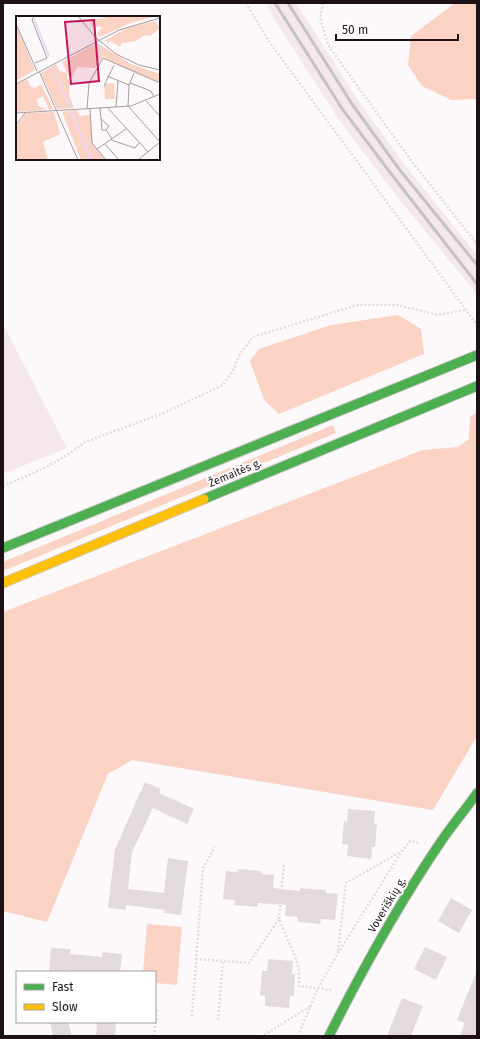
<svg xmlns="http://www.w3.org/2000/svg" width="480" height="1039" font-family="'Fira Sans',sans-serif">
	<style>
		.built { fill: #f5e8eb }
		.green { fill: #fad3c5 }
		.building { fill: #e2dadf }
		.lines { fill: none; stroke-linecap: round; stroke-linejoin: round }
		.fast-casing { stroke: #cfc6c9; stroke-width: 11 }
		.slow-casing { stroke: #cfc6c9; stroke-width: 11 }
		.path { stroke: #dfddde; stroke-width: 2.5; stroke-dasharray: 2 2; stroke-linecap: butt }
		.fast { stroke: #4caf50; stroke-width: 9 }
		.slow { stroke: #ffc107; stroke-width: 9 }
		.rail { stroke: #c4c3c3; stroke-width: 3 }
		.labels { text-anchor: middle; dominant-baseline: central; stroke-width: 4; stroke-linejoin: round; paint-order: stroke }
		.street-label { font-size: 11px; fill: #1e1116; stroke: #fff }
		.inset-river { fill: none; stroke: #ecd7f6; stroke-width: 2 }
		.inset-road { fill: none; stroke: #a49c9f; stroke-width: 1 }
		.view { fill: #c2185b; fill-opacity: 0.15; stroke: #c2185b; stroke-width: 2 }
		.inset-edge { fill: none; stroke: #1e1116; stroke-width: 2 }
	</style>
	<rect width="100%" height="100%" fill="#fdf9fa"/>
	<path class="built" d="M 266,3 L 296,3 L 358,100 L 404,164 L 477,255 L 477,294 L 402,203 L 339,120 L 273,17 Z
		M 3,324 L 67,448 L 3,474 Z"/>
	<path class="green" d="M 455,3 L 477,3 L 477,99 L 451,100 L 422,86 L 408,65 L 411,36 Z
		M 398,315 L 421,329 L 424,354 L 279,414 L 264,400 L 250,361 L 259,349 L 331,325 Z
		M 477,412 L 477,736 L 433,810 L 132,760 L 108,774 L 47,922 L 3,911 L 3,612 L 423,450 L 458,447 L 469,439 L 470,417 Z
		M 333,425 L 336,433 L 3,571 L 3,562 Z
		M 147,924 L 182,927 L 177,985 L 155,983 L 155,972 L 143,972 Z"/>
	<path class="building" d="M 145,782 L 161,789 L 159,793 L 194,809 L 187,824 L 153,808 L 132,852 L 128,889 L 164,893 L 168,858 L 188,861 L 181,915 L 164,913 L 165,910 L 126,905 L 126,910 L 108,908 L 115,849 Z
		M 348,809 L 375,811 L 374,824 L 377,824 L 375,847 L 372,847 L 371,859 L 347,856 L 348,845 L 342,844 L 344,821 L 347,822 Z
		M 238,869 L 261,871 L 261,874 L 274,875 L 273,888 L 300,891 L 300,888 L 326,890 L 326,893 L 338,894 L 335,920 L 321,919 L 320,924 L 298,922 L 298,917 L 285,916 L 286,905 L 258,903 L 258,907 L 234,905 L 235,900 L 223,899 L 226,871 L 237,872 Z
		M 451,898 L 472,910 L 459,933 L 438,921 Z
		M 425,947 L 447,957 L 436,980 L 414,969 Z
		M 51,948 L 70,949 L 70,954 L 102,957 L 102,952 L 122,954 L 120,972 L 88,972 L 67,970 L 67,972 L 49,972 Z
		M 268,959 L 293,961 L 292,974 L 295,974 L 294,996 L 290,996 L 289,1008 L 265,1006 L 265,996 L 260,995 L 262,971 L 267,971 Z
		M 477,970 L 477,1036 L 460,1036 L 465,1023 L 457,1020 Z
		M 402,998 L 423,1006 L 411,1036 L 387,1036 Z
		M 50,1022 L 68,1022 L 72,1036 L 53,1036 Z
		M 97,1022 L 116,1022 L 115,1036 L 96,1036 Z"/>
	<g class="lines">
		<g class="fast-casing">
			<path id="fast" d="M 204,499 L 477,386
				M 3,548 L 477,355
				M 329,1036 C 363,968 400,902 442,840 C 453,824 466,809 477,793"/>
		</g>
		<g class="slow-casing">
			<path id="slow" d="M 3,583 L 204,499"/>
		</g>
		<path class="path" d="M 246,3 L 268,40 L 477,325
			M 323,3 L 320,18 L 328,45 L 410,159 L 477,244
			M 3,486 C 32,474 61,462 85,442 L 164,413 L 223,385 L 232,372 L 240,354 L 253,337 L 357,305 L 397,305 L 438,315 L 465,310
			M 279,919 L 284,864
			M 338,951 L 346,883 L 402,851
			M 196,959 L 249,963 L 279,919 L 296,959 L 299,969 L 299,986 L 331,990
			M 192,1016 L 203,868 L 215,847
			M 218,1020 L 223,961
			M 264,1035 L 311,1006
			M 154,1036 L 157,1010
			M 298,1036 L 318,988 L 338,953 L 402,851 L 410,841 L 420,843"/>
		<use href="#fast" class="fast"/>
		<use href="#slow" class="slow"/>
		<path class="rail" d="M 275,3 L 343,110 L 392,175 L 477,284
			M 288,3 L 352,104 L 399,169 L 477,265"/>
	</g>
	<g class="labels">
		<g class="street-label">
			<text transform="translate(235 473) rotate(-23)">Žemaitės g.</text>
			<text transform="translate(387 905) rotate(-59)">Voveriškių g.</text>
		</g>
	</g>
	<g transform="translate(16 16)">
		<rect width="144" height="144" fill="#fdf9fa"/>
		<path d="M 76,0 L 141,0 L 114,7 L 84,21 L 81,18 L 86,11 L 76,10 L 74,6 L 78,3 L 93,3 ZM 139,5 L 144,12 L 134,20 L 129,19 L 120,25 L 106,27 L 104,31 L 94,25 L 91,28 L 91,25 L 88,25 L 111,12 ZM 0,9 L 19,54 L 0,65 ZM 81,27 L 115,48 L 144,58 L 143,66 L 99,48 L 87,40 L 79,52 L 61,51 L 57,60 L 52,60 L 46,46 ZM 40,48 L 43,54 L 50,57 L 54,67 L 53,79 L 58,92 L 41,93 L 25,57 ZM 12,63 L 14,70 L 19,72 L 25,68 L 37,93 L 33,94 L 27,80 L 20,84 L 23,90 L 31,94 L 0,96 L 0,68 ZM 98,67 L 99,83 L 89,83 L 88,68 ZM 61,94 L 64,100 L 74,99 L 76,127 L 88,142 L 85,144 L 65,144 L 46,96 ZM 38,96 L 44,118 L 27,126 L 32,144 L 0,144 L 0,111 L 10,97 Z" fill="#fad3c5"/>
		<path class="inset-river" d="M 18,3 L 33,40M 37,52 L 54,92M 55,95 L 75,144"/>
		<path class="inset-road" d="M 18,0 L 16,4 L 31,42 L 19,47M 62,0 L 79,21 L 100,38 L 123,49 L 144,54M 0,8 L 21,55M 23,55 L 62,144M 91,60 L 113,69M 114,67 L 135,75 L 138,81M 0,68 L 103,14 L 144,2M 88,70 L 98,49M 130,85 L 144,100M 112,90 L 144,126M 112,90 L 113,69 L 118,57M 91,91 L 132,136M 100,91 L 102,65M 84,92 L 86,114 L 90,114 L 96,123M 71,93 L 73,67 L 87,42 L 144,67M 74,93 L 76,127 L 90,144M 0,97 L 115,90 L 144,78M 85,103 L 93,110 L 90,114M 0,109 L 9,97M 95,124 L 119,132 L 123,127M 89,128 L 103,144M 81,133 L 110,113M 122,144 L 144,126"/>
		<path class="view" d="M 78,4 L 83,65 L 55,68 L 49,6 Z"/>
		<rect width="144" height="144" class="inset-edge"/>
	</g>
	<rect width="480" height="1039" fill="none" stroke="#1e1116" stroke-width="8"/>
	<rect x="16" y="971" width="140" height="52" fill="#ffffff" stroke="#a5a0a2"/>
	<rect x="24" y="984" width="20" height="6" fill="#4caf50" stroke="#a5a0a2"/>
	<text x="52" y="991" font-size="12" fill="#1e1116">Fast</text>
	<rect x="24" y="1004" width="20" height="6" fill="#ffc107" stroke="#a5a0a2"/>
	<text x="52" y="1011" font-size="12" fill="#1e1116">Slow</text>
	<path d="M336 34v6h122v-6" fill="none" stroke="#1e1116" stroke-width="2"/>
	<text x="342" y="34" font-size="12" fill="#1e1116" stroke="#ffffff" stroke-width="3" paint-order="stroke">50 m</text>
</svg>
